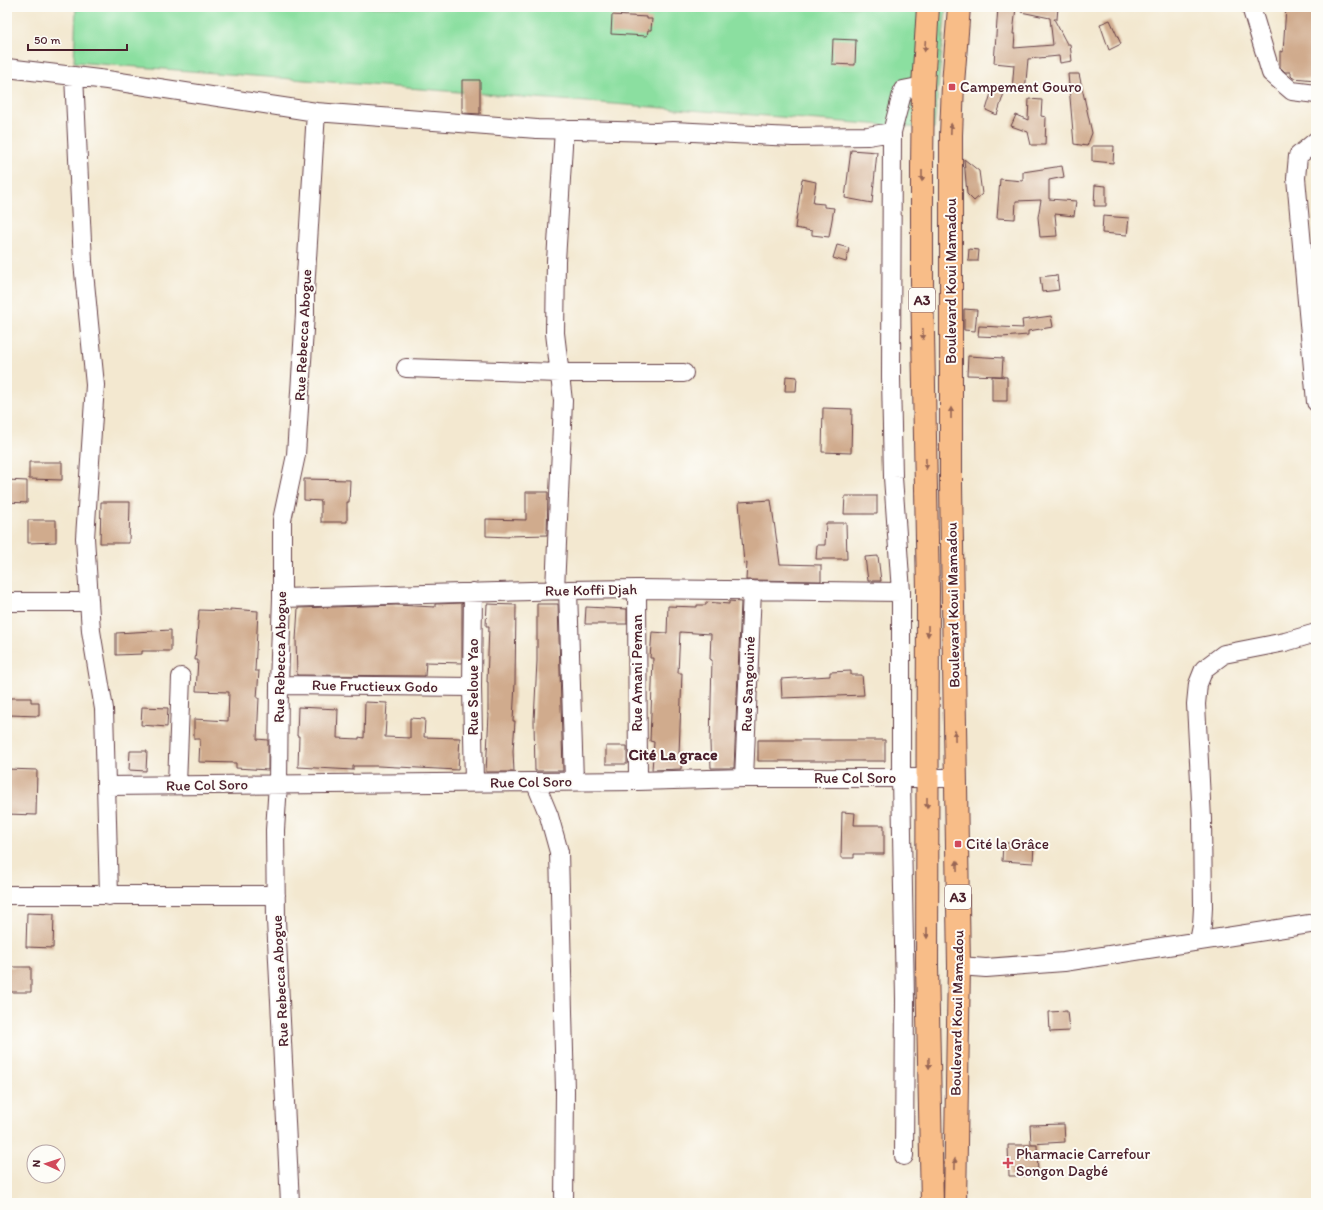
<svg xmlns="http://www.w3.org/2000/svg" width="1323" height="1210" font-family="Itim,sans-serif">
	<style>
		.green { fill: #8bdfa0; stroke: #6a7f66 }
		.building { fill: #d0ab8d }
		.lines { fill: none; stroke-linecap: round; stroke-linejoin: round }
		.minor-casing { stroke: #633d44; stroke-width: 20 }
		.major-casing { stroke: #633d44; stroke-width: 24 }
		.minor { stroke: #fff; stroke-width: 18 }
		.major { stroke: #f8bd88; stroke-width: 22 }
		.oneway { fill: #986655 }
		.poi-dot { fill: #d1495b; stroke: #fdfcf7; stroke-width: 1.5 }
		.labels { text-anchor: middle; dominant-baseline: central; stroke-width: 4; stroke-linejoin: round; paint-order: stroke }
		.shield { fill: #fdfcf7; stroke: #806168; stroke-width: 1 }
		.shield-label { font-size: 14px; font-weight: bold; fill: #4a1f2b }
		.poi-label { font-size: 15px; fill: #4a1f2b; stroke: #fdfcf7; text-anchor: start }
		.street-label { font-size: 15px; fill: #4a1f2b; stroke: #fdfcf7 }
		.neighbourhood-label { font-size: 16px; font-weight: bold; fill: #4a1f2b; stroke: #fdfcf7 }
	</style>
	<rect width="100%" height="100%" fill="#fdfcf7"/>
	<filter id="ink" filterUnits="userSpaceOnUse"><feTurbulence type="fractalNoise" baseFrequency=".025" numOctaves="2"/><feDisplacementMap in="SourceGraphic" scale="8" xChannelSelector="R" yChannelSelector="G"/><feConvolveMatrix kernelMatrix="1 2 1 2 8 2 1 2 1" color-interpolation-filters="sRGB"/></filter>
	<filter id="wash" filterUnits="userSpaceOnUse"><feTurbulence type="fractalNoise" baseFrequency=".012" numOctaves="4" result="noise"/><feDisplacementMap in="SourceGraphic" scale="16" xChannelSelector="R" yChannelSelector="G"/><feGaussianBlur stdDeviation="0.9" result="paint"/><feColorMatrix in="noise" values="0 0 0 0 0 0 0 0 0 0 0 0 0 0 0 0 0 1.4 0 .05"/><feComposite in="paint" operator="in"/></filter>
	<g filter="url(#wash)">
		<rect width="100%" height="100%" fill="#f3e8d0"/>
		<path class="green" d="M 76,7 L 946,7 L 934,129 L 74,62 Z"/>
		<g id="blocks">
			<path class="building" d="M 998,7 L 1016,7 L 1013,34 L 1015,34 L 1014,48 L 1053,45 L 1050,18 L 1021,12 L 1021,7 L 1058,7 L 1057,19 L 1054,19 L 1067,44 L 1070,44 L 1072,61 L 1060,63 L 1059,56 L 1028,59 L 1025,92 L 1012,91 L 1014,65 L 994,63 Z
				M 1286,7 L 1316,7 L 1316,80 L 1293,78 L 1291,76 L 1291,72 L 1285,72 L 1280,67 L 1280,51 L 1283,52 Z
				M 612,15 L 647,17 L 647,19 L 652,19 L 651,30 L 648,30 L 647,36 L 611,34 Z
				M 1110,20 L 1121,44 L 1109,50 L 1100,24 Z
				M 833,39 L 856,40 L 855,65 L 832,64 Z
				M 1068,74 L 1079,74 L 1092,133 L 1087,146 L 1074,144 Z
				M 462,80 L 480,80 L 480,114 L 462,113 Z
				M 992,90 L 1004,93 L 997,115 L 986,110 Z
				M 1029,99 L 1042,100 L 1041,116 L 1046,117 L 1045,145 L 1031,145 L 1028,132 L 1011,126 L 1016,115 L 1028,120 Z
				M 1092,146 L 1114,146 L 1113,163 L 1092,161 Z
				M 851,150 L 877,152 L 872,203 L 845,198 Z
				M 964,159 L 979,171 L 982,194 L 974,201 L 967,194 Z
				M 1062,166 L 1064,177 L 1049,180 L 1049,199 L 1076,201 L 1074,216 L 1055,214 L 1057,236 L 1040,237 L 1038,217 L 1041,200 L 1016,201 L 1015,219 L 997,218 L 1000,179 L 1023,181 L 1023,172 Z
				M 802,179 L 816,182 L 813,203 L 824,204 L 824,207 L 834,208 L 829,237 L 812,235 L 812,231 L 795,228 Z
				M 1095,185 L 1106,186 L 1106,206 L 1094,206 Z
				M 1103,216 L 1129,218 L 1127,235 L 1102,233 Z
				M 837,245 L 849,248 L 846,262 L 833,258 Z
				M 969,249 L 979,250 L 978,261 L 968,261 Z
				M 1057,275 L 1059,290 L 1042,292 L 1040,277 Z
				M 964,309 L 977,310 L 975,331 L 964,330 Z
				M 1051,316 L 1053,327 L 1028,331 L 1028,335 L 1002,337 L 978,336 L 979,326 L 1023,328 L 1022,320 Z
				M 968,356 L 1003,358 L 1002,376 L 967,375 Z
				M 786,376 L 797,377 L 796,391 L 785,391 Z
				M 992,376 L 1007,377 L 1007,401 L 992,401 Z
				M 823,408 L 852,409 L 851,453 L 822,452 Z
				M 29,462 L 62,462 L 62,480 L 29,479 Z
				M 304,479 L 350,480 L 349,502 L 347,502 L 347,522 L 321,522 L 321,501 L 304,500 Z
				M 7,480 L 27,481 L 27,503 L 7,502 Z
				M 526,492 L 548,492 L 547,535 L 509,536 L 509,537 L 486,536 L 486,519 L 526,520 Z
				M 845,496 L 877,496 L 877,514 L 844,514 Z
				M 771,500 L 780,564 L 821,565 L 821,581 L 746,580 L 747,563 L 744,564 L 739,502 Z
				M 101,502 L 130,502 L 129,543 L 100,543 Z
				M 28,520 L 56,520 L 56,542 L 28,543 Z
				M 826,523 L 846,523 L 847,559 L 816,559 L 817,545 L 825,545 Z
				M 878,556 L 881,581 L 868,581 L 865,557 Z
				M 729,601 L 741,602 L 734,768 L 711,768 L 710,743 L 712,660 L 710,659 L 711,634 L 680,632 L 678,673 L 682,673 L 679,754 L 682,754 L 681,769 L 652,770 L 654,742 L 650,741 L 653,658 L 650,658 L 652,632 L 667,633 L 668,606 L 697,607 L 697,605 L 706,605 L 706,602 L 729,604 Z
				M 462,603 L 462,663 L 426,662 L 425,676 L 297,675 L 296,640 L 298,608 L 396,605 L 435,607 L 435,604 Z
				M 487,604 L 516,605 L 515,683 L 513,721 L 515,721 L 513,751 L 514,772 L 486,772 L 489,714 L 488,714 L 488,682 L 487,682 L 489,626 L 486,626 Z
				M 537,604 L 558,604 L 563,771 L 535,771 L 534,721 L 537,661 Z
				M 586,607 L 627,609 L 627,624 L 585,624 Z
				M 230,609 L 258,611 L 255,671 L 259,671 L 257,698 L 259,698 L 257,739 L 268,740 L 268,770 L 236,768 L 236,763 L 199,762 L 200,739 L 194,739 L 194,719 L 228,721 L 229,692 L 196,691 L 198,660 L 195,660 L 199,610 L 230,611 Z
				M 171,630 L 171,651 L 142,651 L 142,654 L 116,655 L 116,633 Z
				M 851,671 L 851,675 L 862,675 L 864,695 L 782,698 L 781,679 L 830,676 L 830,672 Z
				M 10,698 L 31,698 L 31,702 L 39,702 L 39,716 L 9,715 Z
				M 365,702 L 387,703 L 385,737 L 410,738 L 410,718 L 425,719 L 424,737 L 460,738 L 458,770 L 378,766 L 353,766 L 353,770 L 298,767 L 299,736 L 297,736 L 298,707 L 338,709 L 337,738 L 359,739 L 359,737 L 364,738 Z
				M 142,707 L 168,708 L 167,727 L 141,725 Z
				M 758,740 L 885,740 L 885,761 L 758,761 Z
				M 606,746 L 627,746 L 627,764 L 606,764 Z
				M 130,751 L 147,751 L 146,771 L 129,770 Z
				M 7,769 L 37,770 L 36,815 L 7,814 Z
				M 842,812 L 855,813 L 854,825 L 884,825 L 884,854 L 854,854 L 854,858 L 841,858 Z
				M 1003,843 L 1034,844 L 1033,863 L 1002,861 Z
				M 27,913 L 54,914 L 53,948 L 26,947 Z
				M 7,967 L 31,967 L 31,992 L 7,992 Z
				M 1067,1011 L 1069,1031 L 1050,1032 L 1049,1012 Z
				M 1064,1124 L 1065,1142 L 1031,1144 L 1030,1125 Z
				M 1008,1145 L 1037,1145 L 1038,1176 L 1009,1176 Z"/>
		</g>
	</g>
	<g filter="url(#ink)">
		<use href="#blocks" fill-opacity="0" stroke="#633d44" stroke-width="1"/>
		<g class="lines">
			<g class="minor-casing">
				<path id="minor" d="M 1251,7 L 1271,73 L 1292,91 L 1316,94
					M 7,68 L 107,80 L 316,112 L 537,129 L 656,132 L 673,131 L 793,137 L 868,136 L 892,132 L 903,90 L 923,86
					M 74,76 L 83,262 L 95,385 L 85,538 L 91,631 L 104,709 L 109,896
					M 892,132 L 891,377 L 893,477 L 901,592 L 901,778 L 905,999 L 904,1156
					M 1316,141 L 1298,156 L 1296,178 L 1316,402
					M 406,368 L 560,373 L 684,373
					M 637,589 L 638,781
					M 555,590 L 563,401 L 555,333 L 556,261 L 564,129
					M 568,590 L 574,781
					M 473,592 L 472,687 L 474,782
					M 282,598 L 568,590 L 637,589 L 901,592
					M 7,602 L 89,602
					M 279,685 L 472,687
					M 744,778 L 752,590
					M 535,782 L 549,816 L 559,852 L 565,1091 L 564,1203
					M 177,785 L 181,677
					M 106,786 L 638,781 L 744,778 L 956,778
					M 7,895 L 276,895
					M 1199,941 L 1202,926 L 1203,907 L 1202,819 L 1196,704 L 1198,684 L 1204,669 L 1224,654 L 1285,642 L 1316,633
					M 959,966 L 986,968 L 1064,962 L 1316,923
					M 290,1203 L 276,920 L 275,830 L 278,784 L 279,685 L 282,598 L 282,520 L 296,455 L 305,314 L 305,291 L 316,112"/>
			</g>
			<g class="major-casing">
				<path id="major" d="M 928,7 L 923,86 L 922,167 L 922,282 L 928,592 L 927,966 L 932,1203
					M 955,1203 L 959,966 L 951,485 L 951,135 L 953,84 L 959,7"/>
			</g>
			<use href="#minor" class="minor"/>
			<use href="#major" class="major"/>
		</g>
		<defs><path id="oneway-solid" d="M-6-.8H1V-3.2L6.5 0L1 3.2V.8H-6Z"/></defs>
		<g class="oneway">
			<use href="#oneway-solid" transform="translate(925 46) rotate(94)"/>
			<use href="#oneway-solid" transform="translate(951 129) rotate(-88)"/>
			<use href="#oneway-solid" transform="translate(922 176) rotate(90)"/>
			<use href="#oneway-solid" transform="translate(923 334) rotate(89)"/>
			<use href="#oneway-solid" transform="translate(951 413) rotate(-90)"/>
			<use href="#oneway-solid" transform="translate(926 464) rotate(89)"/>
			<use href="#oneway-solid" transform="translate(928 631) rotate(90)"/>
			<use href="#oneway-solid" transform="translate(955 736) rotate(-91)"/>
			<use href="#oneway-solid" transform="translate(927 803) rotate(90)"/>
			<use href="#oneway-solid" transform="translate(957 866) rotate(-91)"/>
			<use href="#oneway-solid" transform="translate(927 933) rotate(90)"/>
			<use href="#oneway-solid" transform="translate(929 1063) rotate(89)"/>
			<use href="#oneway-solid" transform="translate(955 1164) rotate(-89)"/>
		</g>
	</g>
	<g class="poi-dot">
		<rect x="948" y="83" width="8" height="8" rx="2"/>
		<rect x="954" y="840" width="8" height="8" rx="2"/>
		<path d="M1006 1157h4v4h4v4h-4v4h-4v-4h-4v-4h4z"/>
	</g>
	<g class="labels">
		<g class="shield">
			<rect x="909" y="288" width="26" height="24" rx="3"/>
			<rect x="945" y="885" width="26" height="24" rx="3"/>
		</g>
		<g class="shield-label">
			<text x="922" y="300">A3</text>
			<text x="958" y="897">A3</text>
		</g>
		<g class="poi-label">
			<text x="960" y="87">Campement Gouro</text>
			<text x="966" y="844">Cité la Grâce</text>
			<text x="1016" y="1154">Pharmacie Carrefour<tspan x="1016" dy="17">Songon Dagbé</tspan></text>
		</g>
		<g class="street-label">
			<text transform="translate(951 281) rotate(-90)">Boulevard Koui Mamadou</text>
			<text transform="translate(303 335) rotate(-87)">Rue Rebecca Abogue</text>
			<text transform="translate(591 590) rotate(-1)">Rue Koffi Djah</text>
			<text transform="translate(953 605) rotate(-91)">Boulevard Koui Mamadou</text>
			<text transform="translate(280 657) rotate(-89)">Rue Rebecca Abogue</text>
			<text transform="translate(637 673) rotate(-90)">Rue Amani Peman</text>
			<text transform="translate(748 684) rotate(-88)">Rue Sangouiné</text>
			<text transform="translate(375 686) rotate(1)">Rue Fructieux Godo</text>
			<text transform="translate(473 687) rotate(-90)">Rue Seloue Yao</text>
			<text x="855" y="778">Rue Col Soro</text>
			<text transform="translate(531 782) rotate(-1)">Rue Col Soro</text>
			<text transform="translate(207 785) rotate(-1)">Rue Col Soro</text>
			<text transform="translate(280 981) rotate(-93)">Rue Rebecca Abogue</text>
			<text transform="translate(957 1013) rotate(-89)">Boulevard Koui Mamadou</text>
		</g>
		<g class="neighbourhood-label">
			<text x="673" y="754">Cité La grace</text>
		</g>
	</g>
	<rect width="1323" height="1210" fill="none" stroke="#fdfcf7" stroke-width="24"/>
	<g transform="translate(46 1164) rotate(273)"><circle r="19" fill="#fdfcf7" stroke="#b5a4a5"/>
	<path d="M0-3L7 15L0 10L-7 15Z" fill="#d1495b"/>
	<text y="-6" font-size="11" font-weight="bold" text-anchor="middle" fill="#4a1f2b">N</text>
	</g>
	<path d="M28 44v6h99v-6" fill="none" stroke="#4a1f2b" stroke-width="2"/>
	<text x="34" y="44" font-size="12" fill="#4a1f2b" stroke="#fdfcf7" stroke-width="3" paint-order="stroke">50 m</text>
</svg>
